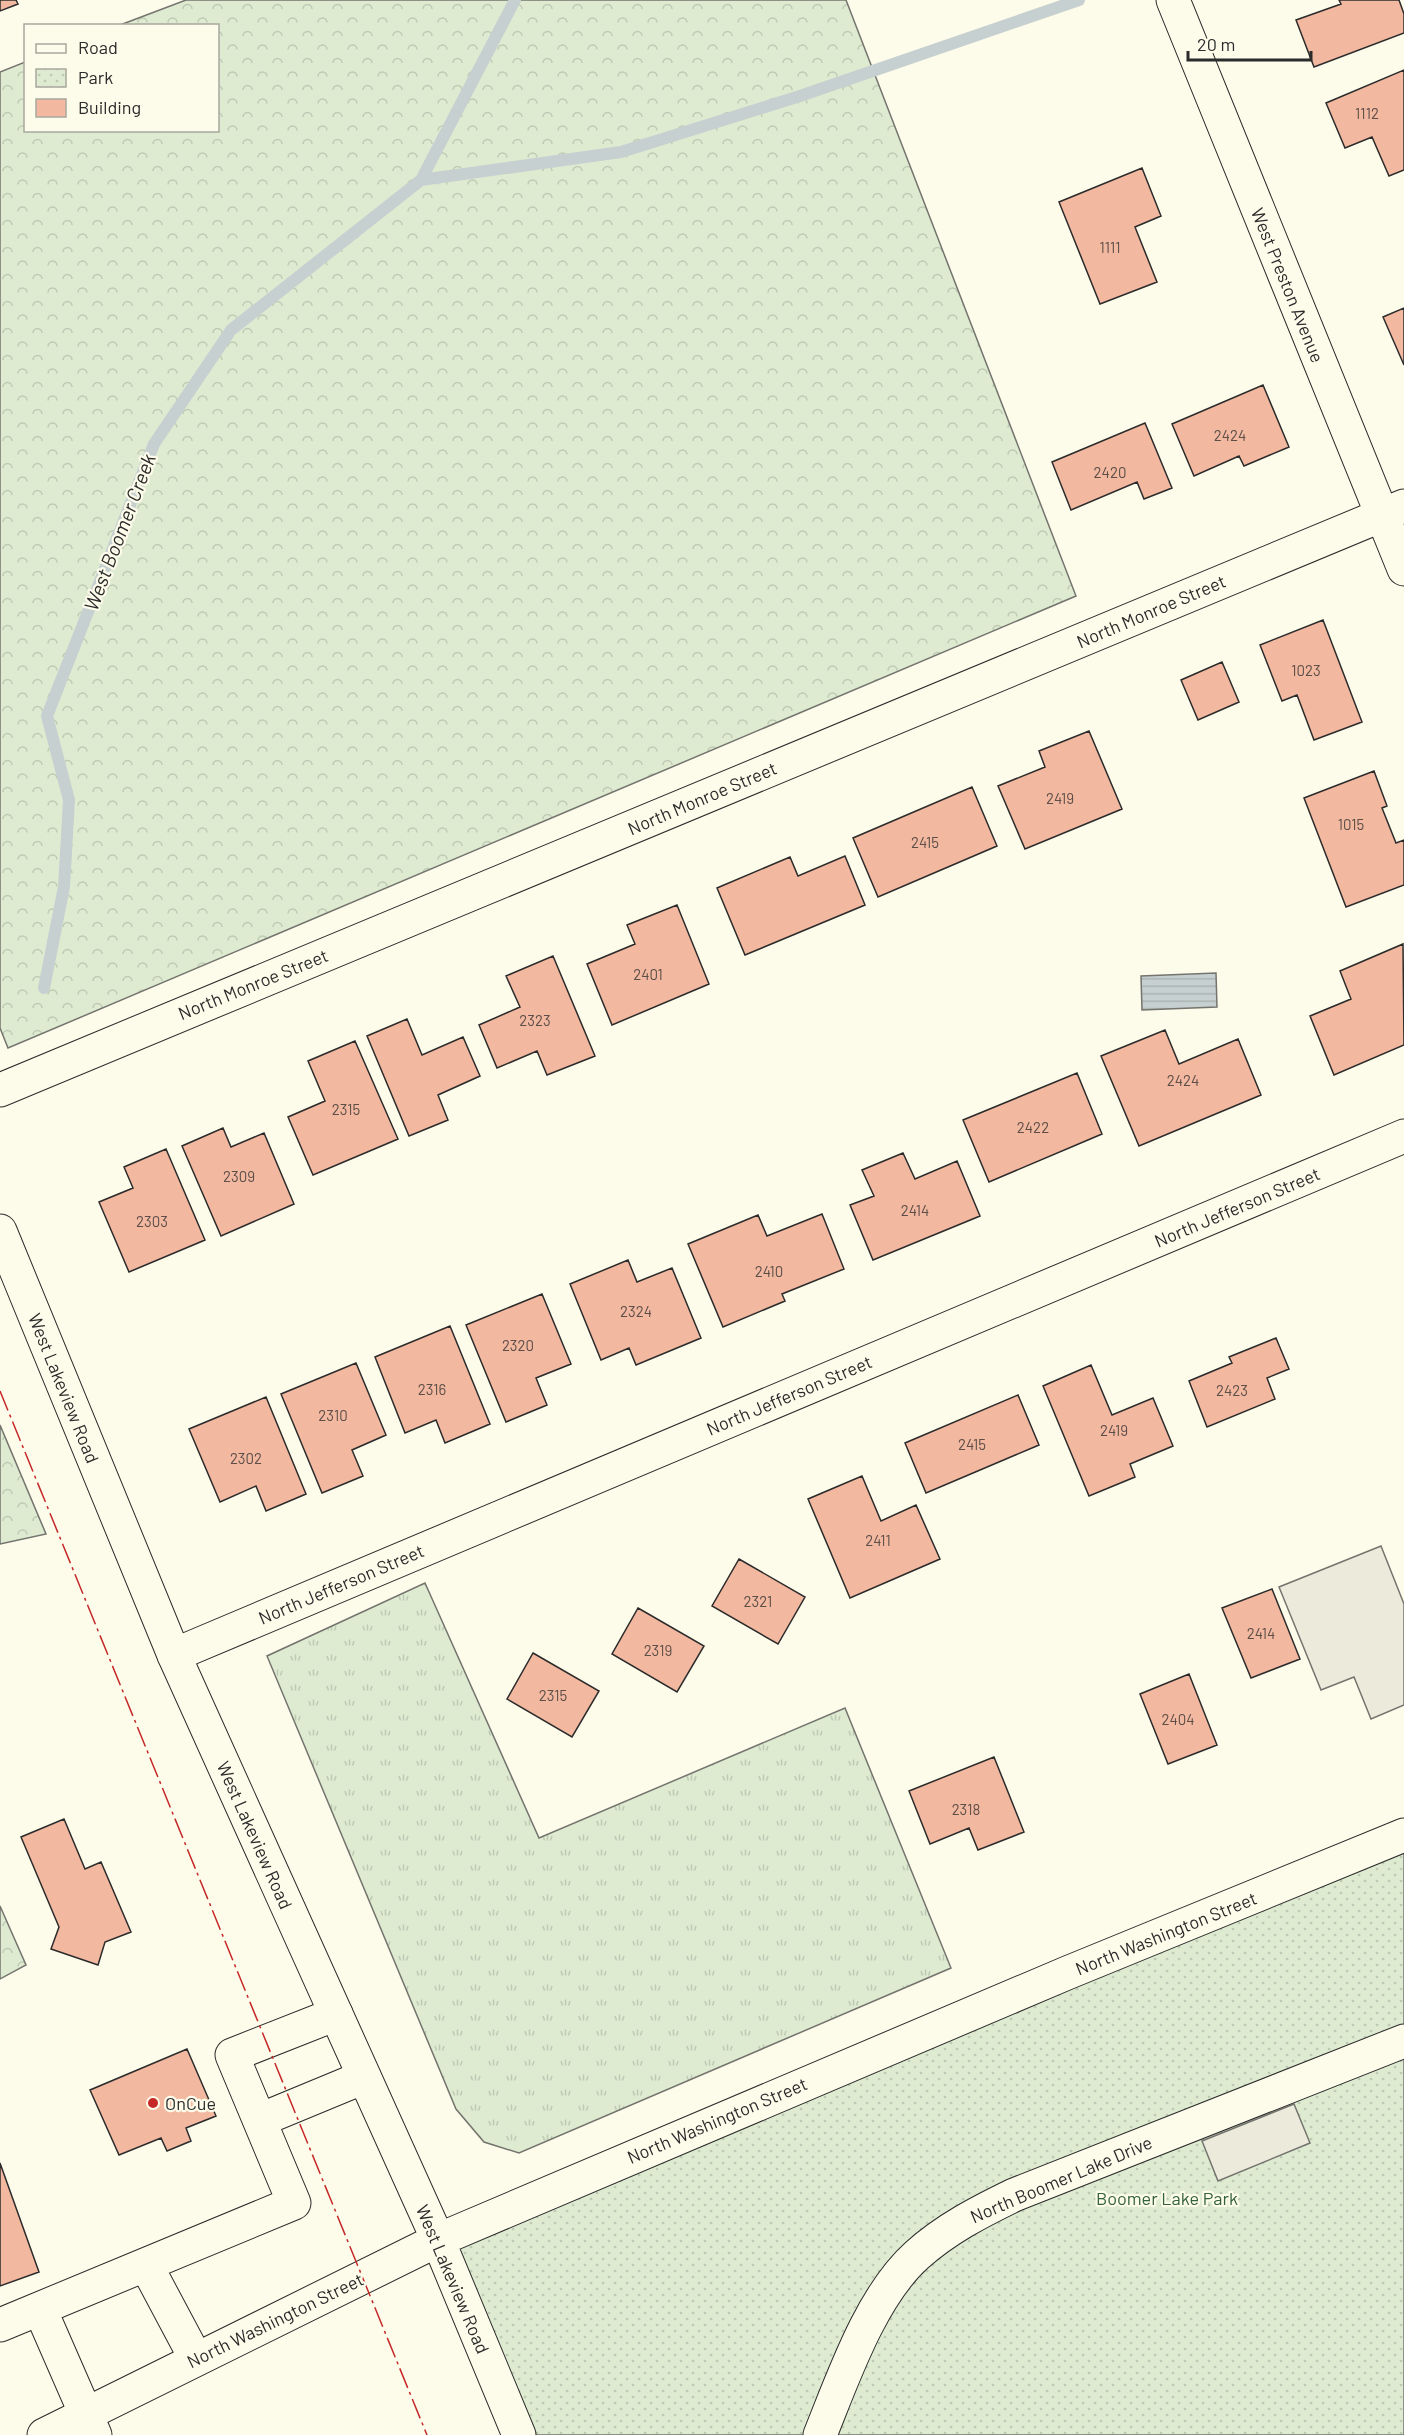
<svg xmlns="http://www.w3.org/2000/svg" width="1404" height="2435" font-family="Barlow,sans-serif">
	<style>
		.grass { fill: url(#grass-tufts); stroke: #74746e; stroke-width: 1.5 }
		.forest { fill: url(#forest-crowns); stroke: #74746e; stroke-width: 1.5 }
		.park { fill: url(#park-dots); stroke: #74746e; stroke-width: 1.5 }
		.parking { fill: #eceadb; stroke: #74746e; stroke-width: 1.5 }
		.water { fill: url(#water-rules); stroke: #74746e; stroke-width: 1.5 }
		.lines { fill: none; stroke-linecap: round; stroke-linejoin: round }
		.stream { stroke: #c7d0d0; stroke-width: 12 }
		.building { fill: #f2b8a0; stroke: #2b2b2b; stroke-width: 1.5 }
		.minor-casing { stroke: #2b2b2b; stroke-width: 35 }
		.major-casing { stroke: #2b2b2b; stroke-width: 35 }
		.minor { stroke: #fdfbea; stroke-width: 33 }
		.major { stroke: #fdfbea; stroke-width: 33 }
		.power { stroke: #c62828; stroke-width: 1.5; stroke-dasharray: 21 4.5 3 4.5; stroke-linecap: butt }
		.poi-dot { fill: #c62828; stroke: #fdfbea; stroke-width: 2 }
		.labels { text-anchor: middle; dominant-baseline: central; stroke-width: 4.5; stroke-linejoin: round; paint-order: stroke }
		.number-label { font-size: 15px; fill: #5d4e48 }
		.street-label { font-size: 18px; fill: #2b2b2b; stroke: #fdfbea }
		.poi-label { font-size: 18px; fill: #2b2b2b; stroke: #fdfbea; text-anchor: start }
		.park-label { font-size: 18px; fill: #34623c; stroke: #fdfbea }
		.water-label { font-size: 20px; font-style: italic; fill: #2b2b2b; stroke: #fdfbea }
	</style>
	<defs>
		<pattern id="grass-tufts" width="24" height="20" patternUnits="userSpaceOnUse" patternTransform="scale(1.5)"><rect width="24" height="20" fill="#deebd1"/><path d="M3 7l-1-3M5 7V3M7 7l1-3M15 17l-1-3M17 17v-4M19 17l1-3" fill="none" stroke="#bfcab4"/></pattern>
		<pattern id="forest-crowns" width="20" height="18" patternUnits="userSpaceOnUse" patternTransform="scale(1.5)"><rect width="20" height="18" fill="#deebd1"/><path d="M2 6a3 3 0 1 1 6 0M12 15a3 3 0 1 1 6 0" fill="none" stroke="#bfcab4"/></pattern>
		<pattern id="park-dots" width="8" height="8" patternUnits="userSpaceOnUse" patternTransform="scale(1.5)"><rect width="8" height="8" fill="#deebd1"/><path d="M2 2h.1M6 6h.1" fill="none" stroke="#bfcab4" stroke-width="1.8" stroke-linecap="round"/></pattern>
		<pattern id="water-rules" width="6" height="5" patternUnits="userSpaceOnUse" patternTransform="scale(1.5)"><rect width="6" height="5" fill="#c7d0d0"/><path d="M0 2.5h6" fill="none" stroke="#abb3b3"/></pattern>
	</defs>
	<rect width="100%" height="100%" fill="#fdfbea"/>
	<path class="grass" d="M 425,1583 L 539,1838 L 845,1708 L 951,1968 L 519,2153 L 484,2142 L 456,2109 L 267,1656 Z"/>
	<path class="forest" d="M 186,0 L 846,0 L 1076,596 L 8,1048 L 0,1028 L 0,72 L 25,62 L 26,130 L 218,130 L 218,26 L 120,25 Z
		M 0,1425 L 46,1534 L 0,1544 Z
		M 0,1906 L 26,1965 L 0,1979 Z"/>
	<path class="park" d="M 1404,1843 L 1404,2435 L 524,2435 L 443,2243 Z"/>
	<path class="parking" d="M 1381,1546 L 1404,1604 L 1404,1705 L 1371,1719 L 1354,1677 L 1321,1690 L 1279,1587 Z
		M 1294,2104 L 1310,2143 L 1218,2181 L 1202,2141 Z"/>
	<path class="water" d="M 1216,973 L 1217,1007 L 1142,1010 L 1141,976 Z"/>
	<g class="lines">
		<path class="stream" d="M 421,180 L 621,152 L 800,96 L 1079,0
			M 44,988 L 64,887 L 69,800 L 47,716 L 154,444 L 231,330 L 421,180 L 515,0"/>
	</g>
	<path class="building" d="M 0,0 L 16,0 L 18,4 L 0,11 Z
		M 1339,0 L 1399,0 L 1404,14 L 1404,33 L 1314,67 L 1296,20 L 1341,4 Z
		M 1404,70 L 1404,170 L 1389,176 L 1372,137 L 1345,148 L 1326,103 Z
		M 1142,168 L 1161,216 L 1135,227 L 1157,282 L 1100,304 L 1059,202 Z
		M 1404,308 L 1404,365 L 1383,317 Z
		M 1263,385 L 1289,447 L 1244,466 L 1239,456 L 1194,476 L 1172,424 Z
		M 1145,423 L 1172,488 L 1144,499 L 1137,482 L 1071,510 L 1052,462 Z
		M 1323,620 L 1362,722 L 1314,740 L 1297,695 L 1282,701 L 1260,645 Z
		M 1222,662 L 1239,702 L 1198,720 L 1181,680 Z
		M 1089,731 L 1122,809 L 1025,849 L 998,786 L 1045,767 L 1039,751 Z
		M 1374,771 L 1387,806 L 1382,808 L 1396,843 L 1404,840 L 1404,885 L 1346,907 L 1304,798 Z
		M 972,787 L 997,846 L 878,897 L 853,838 Z
		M 845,856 L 865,905 L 745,955 L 717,888 L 790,857 L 798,876 Z
		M 677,905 L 709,984 L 612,1025 L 587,964 L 635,944 L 627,925 Z
		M 1403,944 L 1404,1045 L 1334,1075 L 1310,1016 L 1351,999 L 1340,971 Z
		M 553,956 L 595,1056 L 547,1075 L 537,1051 L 497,1068 L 479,1025 L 520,1007 L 506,976 Z
		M 407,1019 L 422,1055 L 463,1037 L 480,1076 L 438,1095 L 448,1120 L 409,1136 L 367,1036 Z
		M 1165,1030 L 1179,1064 L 1238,1039 L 1261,1095 L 1139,1146 L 1101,1056 Z
		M 355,1041 L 398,1139 L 313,1175 L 288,1117 L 325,1101 L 308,1061 Z
		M 1077,1073 L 1102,1134 L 989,1182 L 963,1120 Z
		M 223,1128 L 231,1147 L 264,1133 L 294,1204 L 221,1236 L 182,1146 Z
		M 166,1149 L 205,1240 L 129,1272 L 99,1202 L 133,1188 L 124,1167 Z
		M 903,1153 L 915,1179 L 957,1161 L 980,1216 L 873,1260 L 850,1205 L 874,1196 L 862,1170 Z
		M 822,1214 L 844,1269 L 782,1294 L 785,1301 L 723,1327 L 688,1244 L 758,1215 L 767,1236 Z
		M 628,1260 L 637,1282 L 672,1268 L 701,1338 L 636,1365 L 629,1348 L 601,1360 L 570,1284 Z
		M 542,1294 L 571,1364 L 536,1378 L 547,1405 L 506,1422 L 466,1325 Z
		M 450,1326 L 490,1424 L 445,1443 L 436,1420 L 405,1433 L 375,1357 Z
		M 1276,1338 L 1289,1369 L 1267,1378 L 1275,1399 L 1207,1427 L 1189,1381 L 1232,1363 L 1229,1357 Z
		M 356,1363 L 386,1435 L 352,1450 L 363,1476 L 322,1493 L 281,1394 Z
		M 1091,1365 L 1112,1415 L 1153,1398 L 1173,1446 L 1130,1464 L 1135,1477 L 1089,1496 L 1043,1386 Z
		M 1018,1395 L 1039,1445 L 926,1493 L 905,1443 Z
		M 266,1397 L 306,1494 L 266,1511 L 256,1486 L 220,1502 L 189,1429 Z
		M 862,1476 L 881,1521 L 916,1505 L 940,1559 L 850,1598 L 808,1499 Z
		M 739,1559 L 805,1597 L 778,1644 L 712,1606 Z
		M 1272,1589 L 1300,1659 L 1251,1678 L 1222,1608 Z
		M 638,1608 L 704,1646 L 677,1692 L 612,1654 Z
		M 533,1653 L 599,1691 L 572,1737 L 507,1699 Z
		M 1189,1674 L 1217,1745 L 1168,1764 L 1140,1694 Z
		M 994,1757 L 1024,1832 L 978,1850 L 969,1828 L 930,1844 L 909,1791 Z
		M 64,1819 L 85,1869 L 101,1862 L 131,1932 L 105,1942 L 98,1965 L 51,1949 L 59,1927 L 21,1837 Z
		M 187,2049 L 216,2116 L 186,2128 L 191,2141 L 167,2151 L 161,2138 L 119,2155 L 90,2090 Z
		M 0,2163 L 39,2272 L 0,2286 Z"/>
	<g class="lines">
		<g class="minor-casing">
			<path id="minor" d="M 1173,0 L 1404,569
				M 0,1090 L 1404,506
				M 174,1655 L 1404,1136
				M 260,2120 L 364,2077
				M 146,2265 L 196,2359
				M 40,2309 L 95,2435
				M 0,2325 L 294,2203 L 232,2055 L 336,2014
				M 820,2435 C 843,2378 871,2296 917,2255 C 946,2229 979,2212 1014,2195 L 1404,2041"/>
		</g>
		<g class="major-casing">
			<path id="major" d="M 0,1231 L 174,1655 L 438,2240 L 519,2435
				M 44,2435 L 438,2240 L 1067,1973 L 1404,1835"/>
		</g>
		<use href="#minor" class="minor"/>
		<use href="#major" class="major"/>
		<path class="power" d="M 0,1391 L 427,2435"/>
	</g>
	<circle class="poi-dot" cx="153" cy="2103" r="6"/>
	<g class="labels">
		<g class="number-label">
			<text x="1367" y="113">1112</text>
			<text x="1110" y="247">1111</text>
			<text x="1230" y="435">2424</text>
			<text x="1110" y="472">2420</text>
			<text x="1306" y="670">1023</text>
			<text x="1060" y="798">2419</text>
			<text x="1351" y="824">1015</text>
			<text x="925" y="842">2415</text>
			<text x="648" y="974">2401</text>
			<text x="535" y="1020">2323</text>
			<text x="1183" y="1080">2424</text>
			<text x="346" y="1109">2315</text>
			<text x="1033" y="1127">2422</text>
			<text x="239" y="1176">2309</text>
			<text x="915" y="1210">2414</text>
			<text x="152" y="1221">2303</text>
			<text x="769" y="1271">2410</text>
			<text x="636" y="1311">2324</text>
			<text x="518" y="1345">2320</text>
			<text x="432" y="1389">2316</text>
			<text x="1232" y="1390">2423</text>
			<text x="333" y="1415">2310</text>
			<text x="1114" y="1430">2419</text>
			<text x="972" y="1444">2415</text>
			<text x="246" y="1458">2302</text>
			<text x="878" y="1540">2411</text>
			<text x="758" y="1601">2321</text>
			<text x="1261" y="1633">2414</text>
			<text x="658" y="1650">2319</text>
			<text x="553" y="1695">2315</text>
			<text x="1178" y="1719">2404</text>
			<text x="966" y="1809">2318</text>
		</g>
		<g class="street-label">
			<text transform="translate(1288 285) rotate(68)">West Preston Avenue</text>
			<text transform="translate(1151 611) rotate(-23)">North Monroe Street</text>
			<text transform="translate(702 798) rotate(-23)">North Monroe Street</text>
			<text transform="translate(253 984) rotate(-22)">North Monroe Street</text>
			<text transform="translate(1237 1207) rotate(-23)">North Jefferson Street</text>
			<text transform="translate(64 1388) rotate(68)">West Lakeview Road</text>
			<text transform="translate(789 1395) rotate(-23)">North Jefferson Street</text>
			<text transform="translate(341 1584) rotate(-23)">North Jefferson Street</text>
			<text transform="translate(255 1835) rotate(66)">West Lakeview Road</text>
			<text transform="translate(1166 1933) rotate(-22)">North Washington Street</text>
			<text transform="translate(717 2120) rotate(-23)">North Washington Street</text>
			<text transform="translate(1061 2179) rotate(-23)">North Boomer Lake Drive</text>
			<text transform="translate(453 2279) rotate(67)">West Lakeview Road</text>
			<text transform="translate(275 2320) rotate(-26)">North Washington Street</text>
		</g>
		<g class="poi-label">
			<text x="165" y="2103">OnCue</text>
		</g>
		<g class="park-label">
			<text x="1167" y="2198">Boomer Lake Park</text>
		</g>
		<g class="water-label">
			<text transform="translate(119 532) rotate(-69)">West Boomer Creek</text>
		</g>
	</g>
	<rect x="24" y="24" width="195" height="108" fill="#fdfbea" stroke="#a9a89e" stroke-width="1.5"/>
	<rect x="36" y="44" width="30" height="9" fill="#fdfbea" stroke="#a9a89e" stroke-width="1.5"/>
	<text x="78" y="54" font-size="18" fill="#2b2b2b">Road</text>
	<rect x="36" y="69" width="30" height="18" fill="url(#park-dots)" stroke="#a9a89e" stroke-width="1.5"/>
	<text x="78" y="84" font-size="18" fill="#2b2b2b">Park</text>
	<rect x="36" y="99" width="30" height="18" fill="#f2b8a0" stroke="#a9a89e" stroke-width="1.5"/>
	<text x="78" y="114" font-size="18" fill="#2b2b2b">Building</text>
	<path d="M1188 51v9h123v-9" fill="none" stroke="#2b2b2b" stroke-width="3"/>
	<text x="1197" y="51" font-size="18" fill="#2b2b2b" stroke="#fdfbea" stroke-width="4.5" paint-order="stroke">20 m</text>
</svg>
